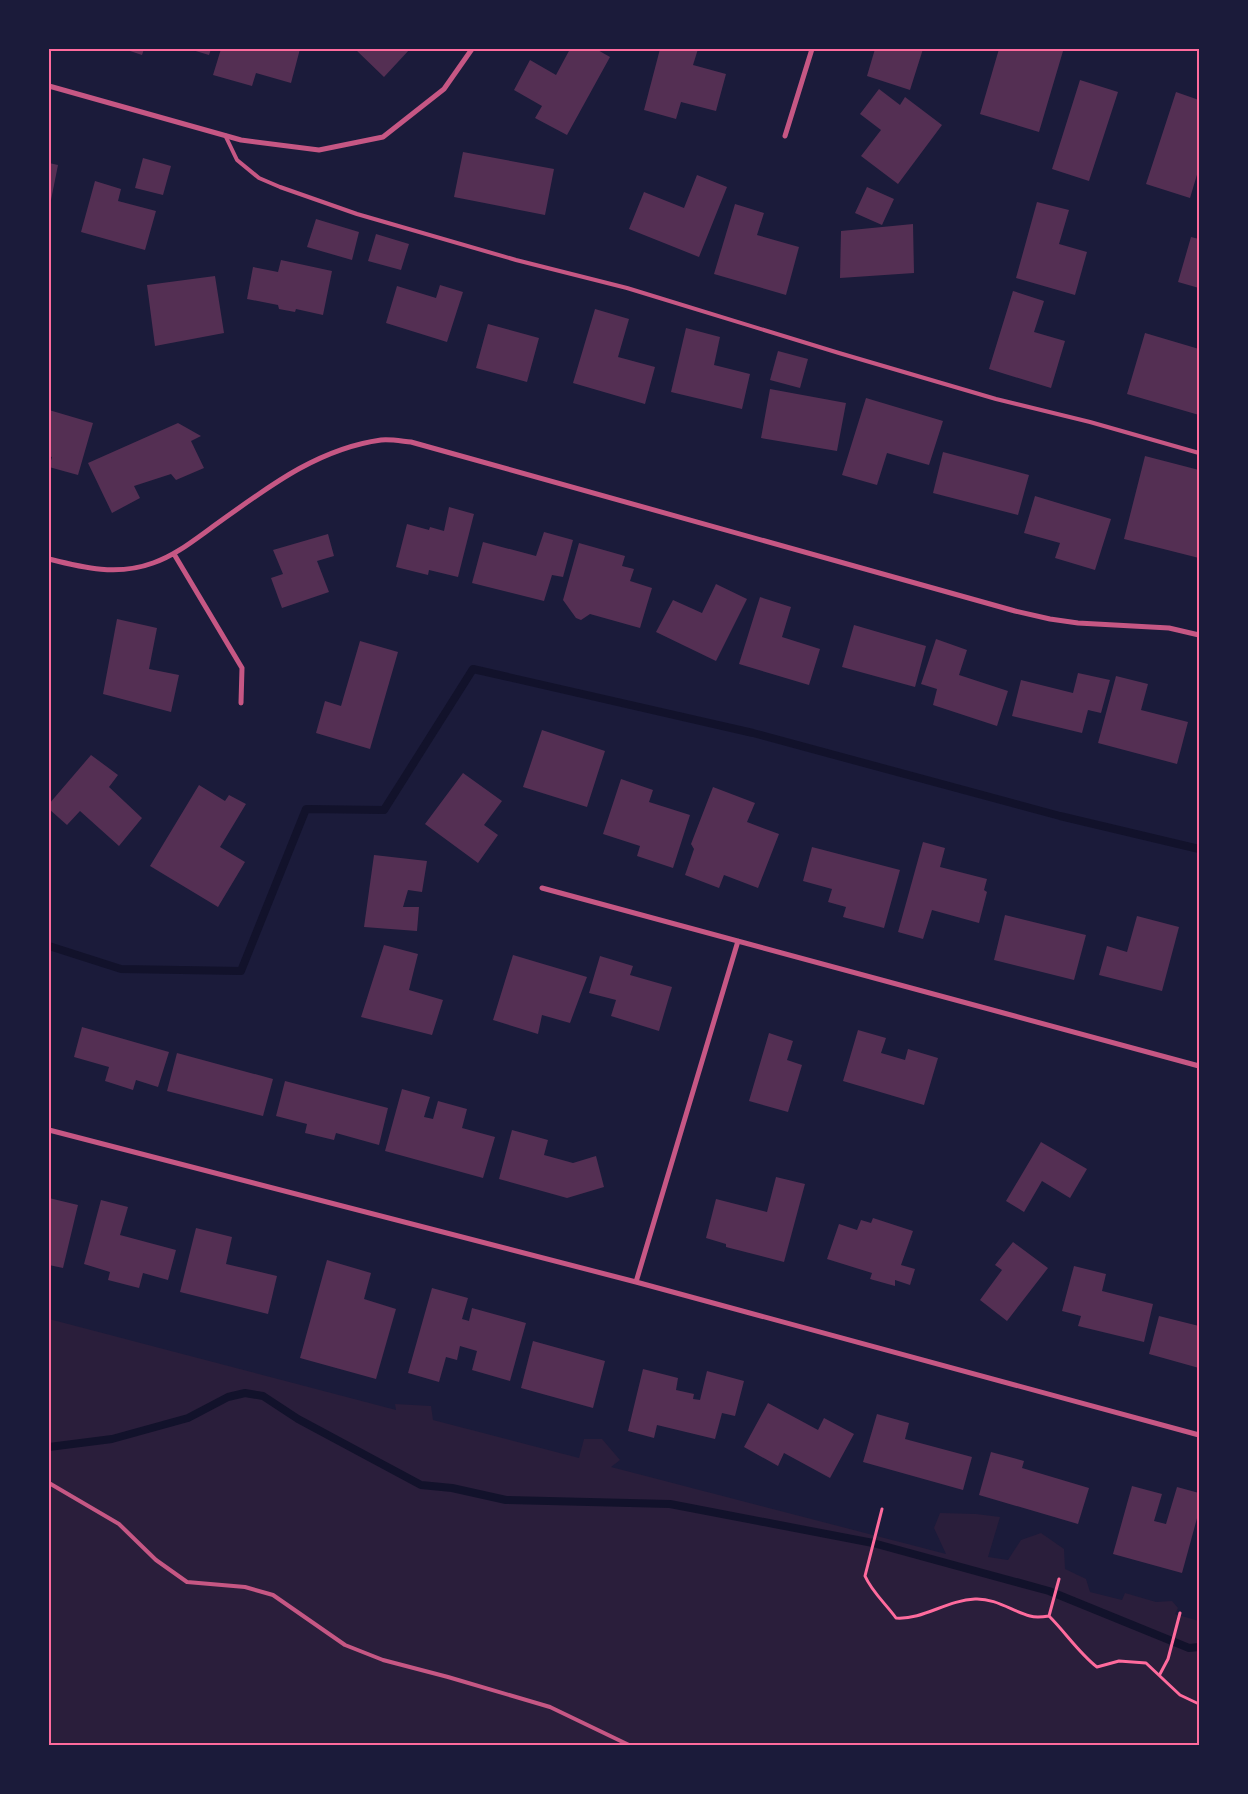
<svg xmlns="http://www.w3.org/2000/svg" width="1248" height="1794" font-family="'Titillium Web',sans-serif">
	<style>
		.green { fill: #2a1e3b }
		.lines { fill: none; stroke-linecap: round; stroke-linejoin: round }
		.stream { stroke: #12122b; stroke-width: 8 }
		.building { fill: #542f53 }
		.path { stroke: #ff6b9d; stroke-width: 3 }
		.service { stroke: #c65784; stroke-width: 4 }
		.minor { stroke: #c65784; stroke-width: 5 }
		.neatline { fill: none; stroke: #ff6b9d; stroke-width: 2 }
	</style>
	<rect width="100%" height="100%" fill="#1b1b3a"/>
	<path class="green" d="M 49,1319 L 396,1410 L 395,1404 L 431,1406 L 433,1420 L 579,1458 L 584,1439 L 602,1439 L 620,1460 L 611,1467 L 946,1554 L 934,1528 L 940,1513 L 976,1514 L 1000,1517 L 988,1557 L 1008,1560 L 1021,1540 L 1041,1533 L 1064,1549 L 1065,1569 L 1086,1579 L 1090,1592 L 1122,1600 L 1125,1593 L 1156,1602 L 1172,1601 L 1178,1608 L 1175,1614 L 1199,1621 L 1199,1745 L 49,1745 Z"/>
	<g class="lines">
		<path class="stream" d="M 49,946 L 121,969 L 241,971 L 306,809 L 384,810 L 473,669 L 753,733 L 1060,816 L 1199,849
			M 49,1447 L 112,1439 L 188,1418 L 228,1397 L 245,1393 L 263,1396 L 298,1419 L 421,1485 L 452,1488 L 506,1500 L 670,1504 L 873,1543 L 1049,1591 L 1189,1648 L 1199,1647"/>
	</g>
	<path class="building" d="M 124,49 L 144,49 L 142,55 Z
		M 189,49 L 211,49 L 209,55 Z
		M 221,49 L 300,49 L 291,83 L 256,73 L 252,86 L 213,75 Z
		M 355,49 L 410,49 L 384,77 Z
		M 570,49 L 596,49 L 610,57 L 567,135 L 535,118 L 542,106 L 514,90 L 530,60 L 556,75 Z
		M 660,49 L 698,49 L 693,65 L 726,74 L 716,111 L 681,102 L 676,119 L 644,110 Z
		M 875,49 L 923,49 L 910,90 L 867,76 Z
		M 999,49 L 1056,49 L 1063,51 L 1039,132 L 980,114 Z
		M 1080,80 L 1118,92 L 1089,181 L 1052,169 Z
		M 879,89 L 900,105 L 905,97 L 942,125 L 898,184 L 861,156 L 881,130 L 860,114 Z
		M 1176,92 L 1199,100 L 1199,168 L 1190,198 L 1146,184 Z
		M 463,152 L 554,169 L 545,215 L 454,197 Z
		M 143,158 L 171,166 L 163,195 L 135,188 Z
		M 49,163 L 58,165 L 50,205 L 49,205 Z
		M 697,175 L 727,187 L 699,257 L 629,229 L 644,192 L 684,208 Z
		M 95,181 L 121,189 L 118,201 L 156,211 L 145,250 L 81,232 Z
		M 867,187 L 894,199 L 882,225 L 855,213 Z
		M 1037,202 L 1069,210 L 1059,244 L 1087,252 L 1075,295 L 1016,278 Z
		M 735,204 L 764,213 L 757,235 L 799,247 L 786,295 L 714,274 Z
		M 316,219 L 359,232 L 352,260 L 307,247 Z
		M 913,224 L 914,273 L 840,278 L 841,231 Z
		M 376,234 L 409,244 L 401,270 L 368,261 Z
		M 1191,237 L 1199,239 L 1199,288 L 1178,282 Z
		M 281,260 L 332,271 L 323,315 L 296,309 L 295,312 L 279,309 L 278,305 L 247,299 L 253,267 L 278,272 Z
		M 215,276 L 224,333 L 155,346 L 147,285 Z
		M 440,285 L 463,292 L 447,342 L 386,323 L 397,286 L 436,298 Z
		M 1013,291 L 1044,301 L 1034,332 L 1065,341 L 1051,388 L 989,369 Z
		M 595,309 L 629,319 L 618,357 L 655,367 L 645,404 L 573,383 Z
		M 488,324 L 539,338 L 527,382 L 476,368 Z
		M 686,328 L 720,337 L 714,365 L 750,374 L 742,409 L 671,392 Z
		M 1145,333 L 1199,349 L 1199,415 L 1127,394 Z
		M 778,351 L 808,359 L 800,388 L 770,380 Z
		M 770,389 L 846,403 L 837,451 L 761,438 Z
		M 866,398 L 943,421 L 929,465 L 887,453 L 877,485 L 842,475 Z
		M 49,410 L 93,423 L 78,475 L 49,467 L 52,457 L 49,456 Z
		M 178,423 L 201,436 L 191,441 L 204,468 L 176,480 L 171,474 L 134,486 L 140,498 L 112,513 L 88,463 Z
		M 943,452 L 1029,475 L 1018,515 L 933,493 Z
		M 1145,456 L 1199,470 L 1199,558 L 1124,539 Z
		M 1035,496 L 1111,519 L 1095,570 L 1055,558 L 1060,543 L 1024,533 Z
		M 449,507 L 474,514 L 458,577 L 429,570 L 428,575 L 396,567 L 407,524 L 429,530 L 430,527 L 444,531 Z
		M 544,532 L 573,540 L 563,577 L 552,575 L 544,601 L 472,583 L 483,542 L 536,556 Z
		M 328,534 L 334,556 L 317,561 L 329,592 L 282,608 L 271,578 L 283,574 L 273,550 Z
		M 579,543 L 625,556 L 622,566 L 634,569 L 630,581 L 652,588 L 640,628 L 590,614 L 581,620 L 576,618 L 563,600 Z
		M 716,584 L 747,599 L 716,661 L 656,632 L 673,600 L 702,613 Z
		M 760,597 L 791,607 L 782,637 L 820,649 L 809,685 L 739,664 Z
		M 117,619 L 157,628 L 149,669 L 179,675 L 171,712 L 103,694 Z
		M 854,625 L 926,646 L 915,687 L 842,667 Z
		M 936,639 L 967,650 L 959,675 L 1008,691 L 997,726 L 933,705 L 937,689 L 921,684 Z
		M 360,641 L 398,652 L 370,749 L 316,733 L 325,701 L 341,706 Z
		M 1078,673 L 1110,680 L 1101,713 L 1088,710 L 1082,733 L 1012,716 L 1021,680 L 1073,693 Z
		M 1116,676 L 1148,684 L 1141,710 L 1188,722 L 1177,764 L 1098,743 Z
		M 542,730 L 605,751 L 587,807 L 523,787 Z
		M 91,755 L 118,775 L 109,787 L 142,818 L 119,846 L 80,811 L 67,825 L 49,809 L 49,804 Z
		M 463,773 L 502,801 L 484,825 L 498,835 L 478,863 L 425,824 Z
		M 621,779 L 653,790 L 649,802 L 690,815 L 673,868 L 637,856 L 640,846 L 603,834 Z
		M 199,785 L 225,801 L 229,795 L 246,804 L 220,847 L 245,862 L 218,907 L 150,866 Z
		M 713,787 L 755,803 L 747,822 L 779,834 L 758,888 L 724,875 L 719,888 L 685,875 L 694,849 L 691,844 Z
		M 923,842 L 945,848 L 940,867 L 987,879 L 984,890 L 987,892 L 979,923 L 932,910 L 923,939 L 898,932 Z
		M 812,847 L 900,870 L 884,928 L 843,917 L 846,907 L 828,902 L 832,889 L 803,881 Z
		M 374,855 L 427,861 L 422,892 L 408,890 L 403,907 L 419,907 L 417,931 L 364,927 Z
		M 1005,915 L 1086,935 L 1074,980 L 994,960 Z
		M 1137,916 L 1179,927 L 1162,991 L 1099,975 L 1107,946 L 1127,952 Z
		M 384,945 L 418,954 L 409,990 L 443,1000 L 432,1035 L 361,1017 Z
		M 513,955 L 587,977 L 570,1023 L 542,1015 L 538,1034 L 493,1020 Z
		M 600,956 L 633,966 L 630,975 L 672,987 L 659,1031 L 611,1016 L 616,1000 L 589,993 Z
		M 82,1027 L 169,1052 L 158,1087 L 136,1080 L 133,1090 L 105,1081 L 109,1067 L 74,1057 Z
		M 858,1030 L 886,1038 L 881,1053 L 905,1060 L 908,1049 L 938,1058 L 924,1105 L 843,1081 Z
		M 769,1033 L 793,1041 L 787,1060 L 802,1065 L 788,1112 L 749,1101 Z
		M 177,1053 L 273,1079 L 263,1116 L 167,1091 Z
		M 285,1081 L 388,1108 L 379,1145 L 336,1133 L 334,1140 L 305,1133 L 307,1124 L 276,1116 Z
		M 402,1089 L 430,1097 L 424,1117 L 433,1119 L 438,1101 L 467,1109 L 462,1128 L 495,1137 L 483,1178 L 385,1151 Z
		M 512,1130 L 548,1140 L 544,1155 L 573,1163 L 596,1156 L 604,1187 L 567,1198 L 499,1179 Z
		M 1041,1142 L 1087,1169 L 1070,1198 L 1042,1181 L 1024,1212 L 1006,1201 Z
		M 776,1177 L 805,1184 L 784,1262 L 726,1247 L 726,1244 L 706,1238 L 716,1199 L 767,1212 Z
		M 49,1198 L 78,1205 L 63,1268 L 49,1265 Z
		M 101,1200 L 128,1207 L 120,1235 L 176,1250 L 168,1280 L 143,1273 L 139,1288 L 108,1280 L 110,1272 L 84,1264 Z
		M 873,1218 L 913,1231 L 901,1265 L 915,1269 L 910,1285 L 895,1280 L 895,1286 L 870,1279 L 872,1273 L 827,1259 L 839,1224 L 857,1230 L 861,1220 L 871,1223 Z
		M 196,1228 L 232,1237 L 226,1264 L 277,1276 L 268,1314 L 180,1292 Z
		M 1013,1242 L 1048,1268 L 1007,1321 L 980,1300 L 1002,1270 L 995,1265 Z
		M 327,1260 L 371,1273 L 364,1299 L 396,1309 L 376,1379 L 300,1358 Z
		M 1074,1266 L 1106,1274 L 1102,1291 L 1153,1304 L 1144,1342 L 1078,1326 L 1081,1316 L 1062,1311 Z
		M 432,1288 L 468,1298 L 462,1319 L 469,1321 L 472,1308 L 526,1323 L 510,1381 L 472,1370 L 477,1351 L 460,1346 L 457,1360 L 446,1357 L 439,1382 L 408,1373 Z
		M 1159,1316 L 1199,1326 L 1199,1368 L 1149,1354 Z
		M 533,1341 L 605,1361 L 593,1408 L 521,1388 Z
		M 643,1369 L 678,1378 L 676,1390 L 694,1394 L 693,1399 L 700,1400 L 707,1371 L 744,1381 L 735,1416 L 722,1413 L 715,1439 L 657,1425 L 654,1438 L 628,1431 Z
		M 768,1403 L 818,1430 L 824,1418 L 854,1434 L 830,1478 L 784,1453 L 778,1466 L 744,1447 Z
		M 877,1414 L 909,1423 L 905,1439 L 972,1457 L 963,1490 L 863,1462 Z
		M 991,1452 L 1024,1461 L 1022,1468 L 1089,1488 L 1078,1524 L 979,1495 Z
		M 1132,1486 L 1162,1494 L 1154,1521 L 1166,1524 L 1177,1487 L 1199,1493 L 1199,1511 L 1182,1573 L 1113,1554 Z"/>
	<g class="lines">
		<path class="path" d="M 882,1509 L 865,1576 C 872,1592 886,1604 896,1618 C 923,1620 947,1600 975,1599 C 995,1598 1012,1611 1030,1616 C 1036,1618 1043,1617 1049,1616 C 1066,1633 1079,1653 1097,1667 L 1119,1661 L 1146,1663 L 1180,1695 L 1199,1704
			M 1049,1616 L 1059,1579
			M 1160,1674 L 1168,1659 L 1180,1613"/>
		<path class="service" d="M 225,135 L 237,160 L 259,178 L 280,187 L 357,214 L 516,260 L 627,288 L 839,353 L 996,399 L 1090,422 L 1199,453
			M 49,1483 L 119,1524 L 156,1560 L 187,1582 L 245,1587 L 273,1595 L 345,1645 L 383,1660 L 448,1677 L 550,1707 L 629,1745"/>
		<path class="minor" d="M 49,86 L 241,140 L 319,150 L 383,137 L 444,89 L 472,49
			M 785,136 L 812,49
			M 174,554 L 242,668 L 241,703
			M 49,559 C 84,568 118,576 153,563 C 174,556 193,541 211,528 C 263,491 315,449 381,440 C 390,439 401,441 411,442 L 1015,611 L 1050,619 L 1078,623 L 1169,628 L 1199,635
			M 542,888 L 1199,1066
			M 49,1130 L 636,1282 L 1199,1435
			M 636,1282 L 738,941"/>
	</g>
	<rect width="1248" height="1794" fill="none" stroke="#1b1b3a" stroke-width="100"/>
	<rect x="50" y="50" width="1148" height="1694" class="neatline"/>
</svg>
